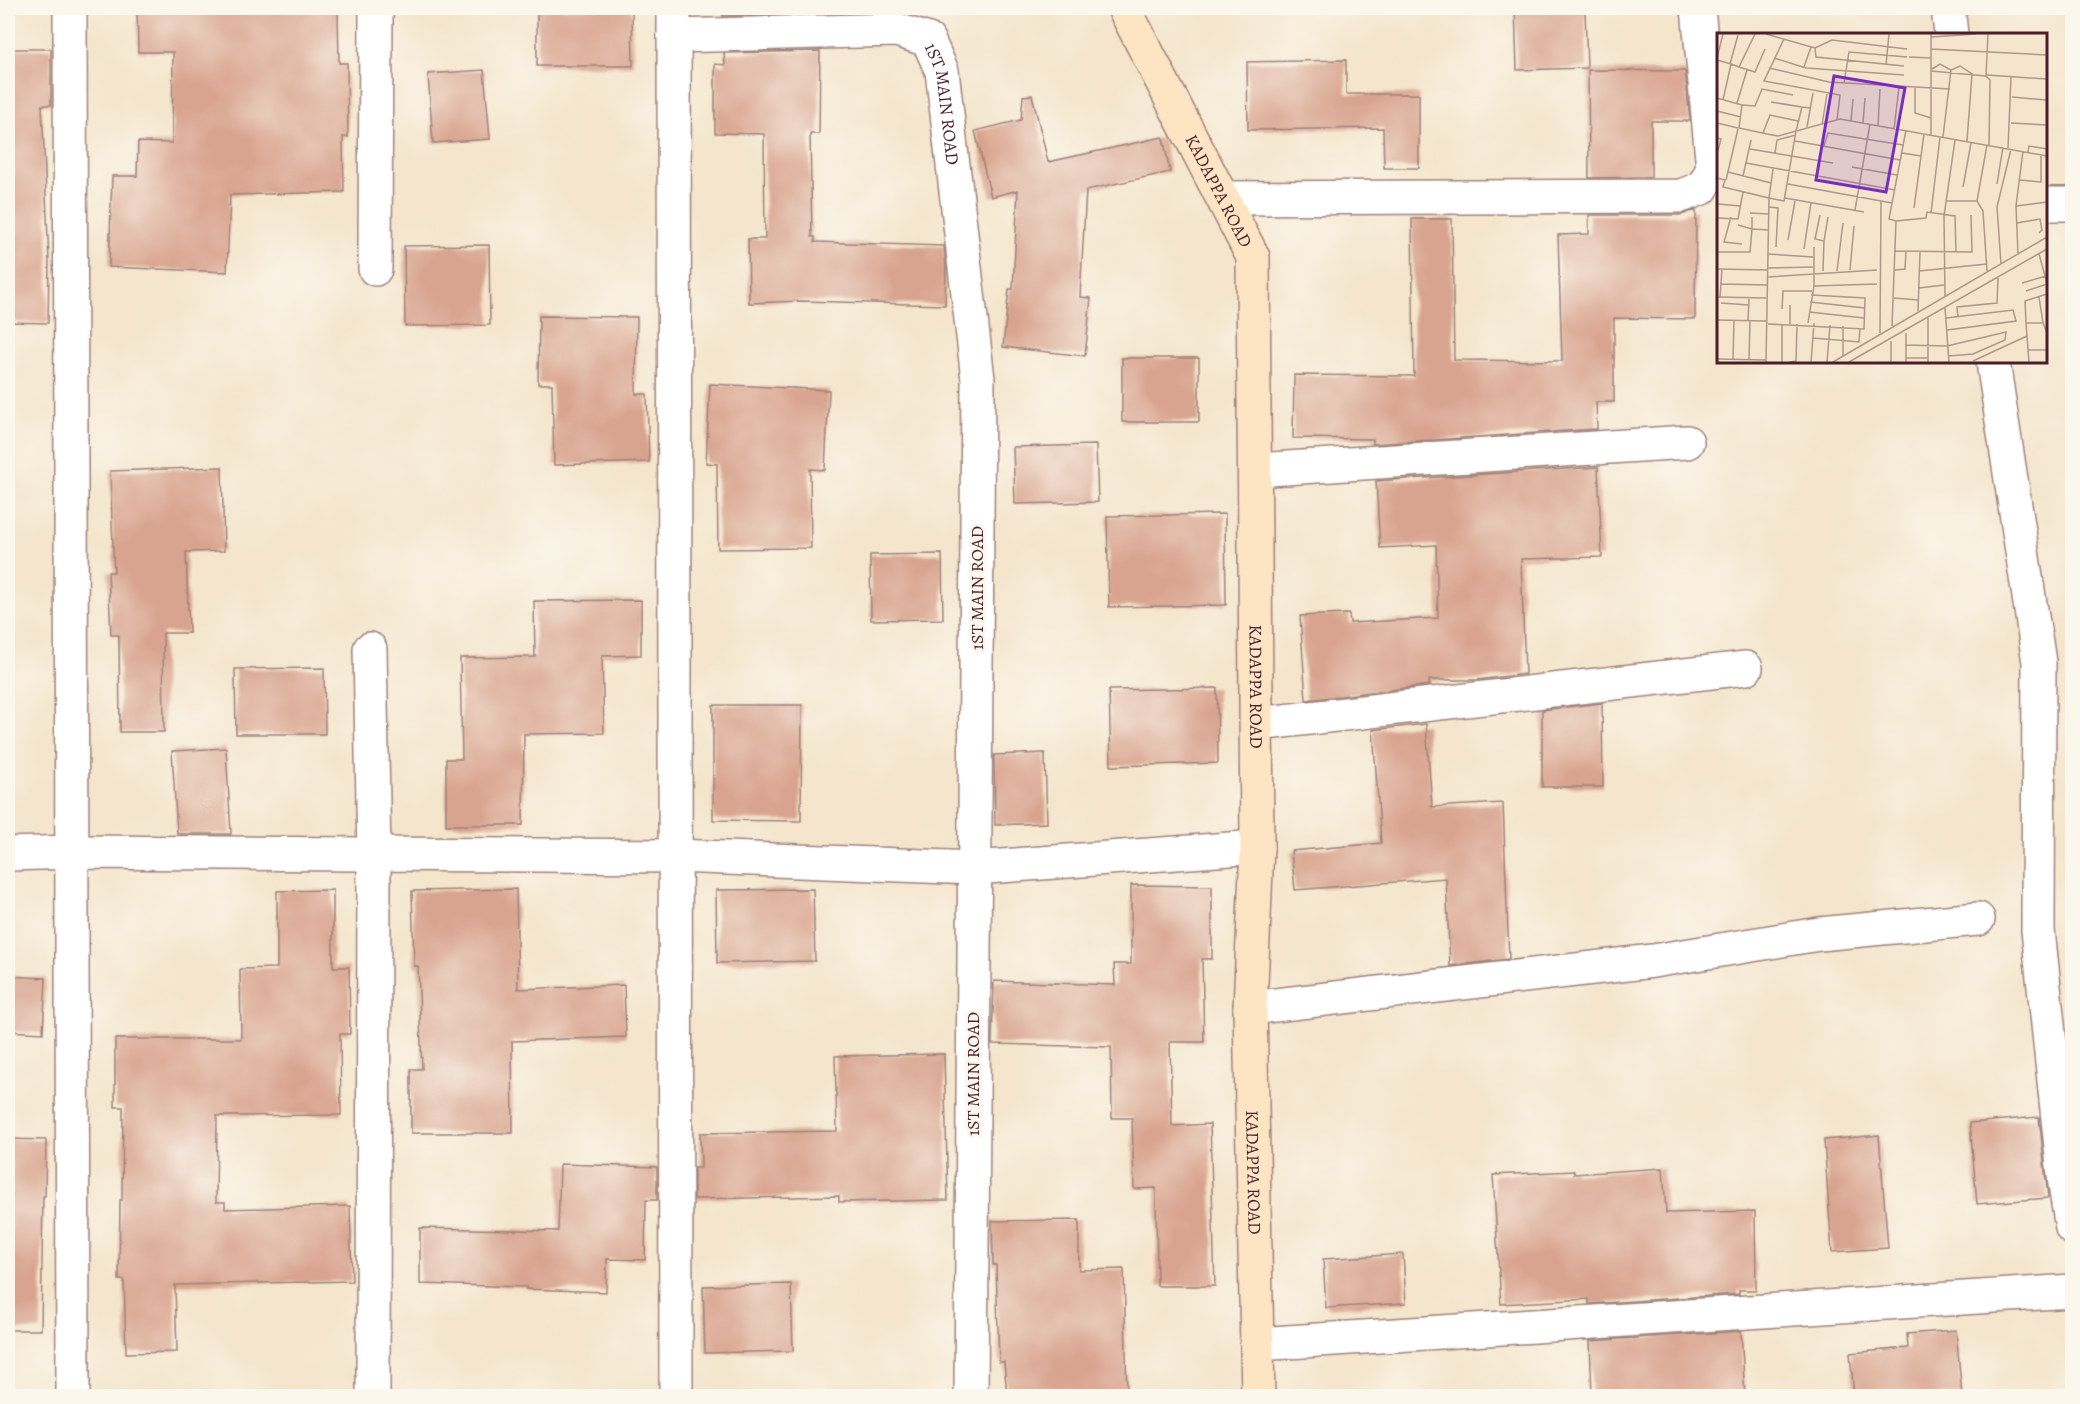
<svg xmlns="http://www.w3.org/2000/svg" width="2080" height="1404" font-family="Alegreya,serif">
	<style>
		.building { fill: #d9a48f }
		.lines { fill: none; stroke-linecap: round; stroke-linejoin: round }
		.street-casing { stroke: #9f827c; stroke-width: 36 }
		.secondary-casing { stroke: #9f827c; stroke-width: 36 }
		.street { stroke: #fff; stroke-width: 33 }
		.secondary { stroke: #fde5c4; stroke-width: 33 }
		.labels { text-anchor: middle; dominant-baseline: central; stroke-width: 6; stroke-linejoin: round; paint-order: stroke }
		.street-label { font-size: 18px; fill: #4a1f2b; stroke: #fbf7ec }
		.inset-road { fill: none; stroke: #b0968c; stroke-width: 1.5 }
		.view { fill: #7b2cbf; fill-opacity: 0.15; stroke: #7b2cbf; stroke-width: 3 }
		.inset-edge { fill: none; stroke: #4a1f2b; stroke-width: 3 }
	</style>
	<rect width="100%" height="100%" fill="#fbf7ec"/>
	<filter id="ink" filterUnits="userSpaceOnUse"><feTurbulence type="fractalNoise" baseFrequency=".0167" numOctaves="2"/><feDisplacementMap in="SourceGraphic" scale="12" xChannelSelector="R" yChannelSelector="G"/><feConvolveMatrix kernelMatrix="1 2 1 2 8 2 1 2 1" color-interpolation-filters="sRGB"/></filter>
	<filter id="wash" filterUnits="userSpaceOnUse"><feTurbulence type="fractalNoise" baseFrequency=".008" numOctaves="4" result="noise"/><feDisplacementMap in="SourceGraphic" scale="24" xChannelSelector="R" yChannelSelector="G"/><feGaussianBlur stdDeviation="1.35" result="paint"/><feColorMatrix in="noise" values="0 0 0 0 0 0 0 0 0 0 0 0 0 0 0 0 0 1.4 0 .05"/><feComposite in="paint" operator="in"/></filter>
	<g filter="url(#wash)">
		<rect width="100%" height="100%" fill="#f4e5cc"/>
		<g id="blocks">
			<path class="building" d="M 137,8 L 338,8 L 339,63 L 347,63 L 348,137 L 343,137 L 344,192 L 230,195 L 227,272 L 109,267 L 112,176 L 137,176 L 138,142 L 172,143 L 173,52 L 138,52 Z
				M 537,8 L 632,8 L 633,66 L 537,66 Z
				M 722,8 L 821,8 L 820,13 L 723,16 Z
				M 1515,8 L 1585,8 L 1587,68 L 1517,70 Z
				M 8,49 L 51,49 L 51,105 L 42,105 L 49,261 L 48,323 L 8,322 Z
				M 820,51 L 819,134 L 810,134 L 812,237 L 815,237 L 815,242 L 944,246 L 946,267 L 945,305 L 802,301 L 749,303 L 748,239 L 765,239 L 764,134 L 715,133 L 715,64 L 725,65 L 724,53 Z
				M 1346,60 L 1346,94 L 1419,94 L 1419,168 L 1384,168 L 1383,128 L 1248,130 L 1247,62 Z
				M 484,70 L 490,139 L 433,143 L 428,74 Z
				M 1588,70 L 1685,71 L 1690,121 L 1651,121 L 1651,177 L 1589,178 Z
				M 1032,95 L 1048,162 L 1163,137 L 1170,172 L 1086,190 L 1080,297 L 1091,298 L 1085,356 L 1003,347 L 1009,289 L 1013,289 L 1018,190 L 991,197 L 975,131 L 1021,120 L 1023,96 Z
				M 1696,210 L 1695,319 L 1614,318 L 1614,402 L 1596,402 L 1597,429 L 1373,444 L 1373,439 L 1293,438 L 1294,375 L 1414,376 L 1412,219 L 1452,219 L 1454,360 L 1562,361 L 1558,235 L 1589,234 L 1589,215 L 1681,215 Z
				M 489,245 L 490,325 L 405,326 L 404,246 Z
				M 539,316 L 637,317 L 636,394 L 647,394 L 649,462 L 554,465 L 552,384 L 538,384 Z
				M 1122,358 L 1199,358 L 1199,422 L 1122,422 Z
				M 710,384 L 829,390 L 825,470 L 810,469 L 811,548 L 718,549 L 717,464 L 706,463 Z
				M 1096,445 L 1098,502 L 1015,504 L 1013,447 Z
				M 222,467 L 224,551 L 186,552 L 189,633 L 163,633 L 164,732 L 120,732 L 119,635 L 111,635 L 108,572 L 114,572 L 110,471 Z
				M 1598,467 L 1602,557 L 1521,559 L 1525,674 L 1477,680 L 1429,680 L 1430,685 L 1306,700 L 1300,616 L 1349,614 L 1350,623 L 1438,618 L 1436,545 L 1380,548 L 1376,481 Z
				M 1225,514 L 1226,605 L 1109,607 L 1107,516 Z
				M 942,554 L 943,619 L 871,620 L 870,555 Z
				M 641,600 L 641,655 L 602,656 L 604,733 L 524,734 L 523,825 L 446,825 L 446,759 L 462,759 L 460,658 L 535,657 L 534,601 Z
				M 324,668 L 325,734 L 236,734 L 235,669 Z
				M 1217,688 L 1218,763 L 1111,766 L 1109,690 Z
				M 1602,703 L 1603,787 L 1542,787 L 1542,710 Z
				M 713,705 L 802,705 L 801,821 L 713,820 Z
				M 1426,724 L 1432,807 L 1503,803 L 1509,959 L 1450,966 L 1446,878 L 1295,890 L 1291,851 L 1381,843 L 1373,730 Z
				M 226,748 L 231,834 L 177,834 L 172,751 Z
				M 1045,753 L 1047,823 L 995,825 L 994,755 Z
				M 1131,885 L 1212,886 L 1212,959 L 1202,959 L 1204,1042 L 1170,1042 L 1172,1126 L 1210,1124 L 1215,1286 L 1157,1286 L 1156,1188 L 1134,1189 L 1132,1118 L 1112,1118 L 1111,1047 L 992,1044 L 994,981 L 1115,985 L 1114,964 L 1131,964 Z
				M 516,889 L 518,989 L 624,985 L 626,1037 L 512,1041 L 513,1133 L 411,1133 L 411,1069 L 422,1069 L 418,966 L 414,966 L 412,891 Z
				M 813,889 L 815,961 L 717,963 L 716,890 Z
				M 333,890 L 333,967 L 349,967 L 350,1034 L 340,1034 L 341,1115 L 217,1116 L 216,1202 L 225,1202 L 225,1209 L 350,1206 L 352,1281 L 175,1285 L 177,1352 L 126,1353 L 124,1280 L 119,1280 L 120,1200 L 122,1200 L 123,1107 L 115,1107 L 115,1039 L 241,1039 L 240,969 L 277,968 L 277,891 Z
				M 8,976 L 46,978 L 43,1033 L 8,1031 Z
				M 944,1054 L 948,1200 L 839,1202 L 839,1196 L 694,1199 L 694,1168 L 701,1168 L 700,1133 L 837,1131 L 835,1056 Z
				M 2039,1117 L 2048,1198 L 1977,1204 L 1970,1123 Z
				M 1879,1135 L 1888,1248 L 1832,1252 L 1824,1140 Z
				M 8,1139 L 46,1140 L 45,1196 L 43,1196 L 41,1330 L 8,1330 Z
				M 560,1164 L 657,1167 L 657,1200 L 646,1200 L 645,1260 L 607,1259 L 606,1292 L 526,1289 L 526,1287 L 420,1284 L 420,1228 L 558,1231 Z
				M 1663,1168 L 1666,1213 L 1755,1211 L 1756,1290 L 1739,1290 L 1739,1294 L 1589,1304 L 1589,1299 L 1501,1304 L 1493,1175 L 1574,1171 L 1574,1174 Z
				M 1079,1220 L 1079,1270 L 1124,1269 L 1127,1396 L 1007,1396 L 1004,1362 L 999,1362 L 996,1265 L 993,1265 L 992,1221 Z
				M 1403,1254 L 1406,1303 L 1326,1308 L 1323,1259 Z
				M 791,1284 L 793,1351 L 705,1353 L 703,1286 Z
				M 1956,1330 L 1962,1396 L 1854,1396 L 1850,1353 L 1908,1348 L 1907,1334 Z
				M 1741,1331 L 1745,1396 L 1592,1396 L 1590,1341 Z"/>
		</g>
	</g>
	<g filter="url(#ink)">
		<use href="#blocks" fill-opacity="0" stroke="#9f827c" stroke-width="1.5"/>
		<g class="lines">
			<g class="street-casing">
				<g id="street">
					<path d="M 70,8 L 73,1396"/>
					<path d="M 674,8 L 676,1396"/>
					<path d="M 1948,8 L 1951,34"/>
					<path id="s1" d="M 674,36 L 897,30 L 928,40 L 942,71 L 978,379 L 971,1396"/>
					<path d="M 1223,198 L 1681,196 L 1702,188 L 1713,169 L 1698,8"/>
					<path d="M 2046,204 L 2072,204"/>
					<path d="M 375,269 L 376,8"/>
					<path d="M 1993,362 L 2039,662 L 2038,930 L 2065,1185 L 2072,1228"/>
					<path d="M 1255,470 L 1687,442"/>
					<path d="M 370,649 L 374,855 L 373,1396"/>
					<path d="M 1257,724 L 1746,668"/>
					<path d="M 8,854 L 73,852 L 676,856 L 974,868 L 1257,847"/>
					<path d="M 1250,1008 L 1653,961 L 1819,934 L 1978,919"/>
					<path d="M 1257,1344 L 2072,1291"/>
				</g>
			</g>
			<g class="secondary-casing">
				<g id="secondary">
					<path id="s2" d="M 1124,8 L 1253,257 L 1257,847 L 1250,1008 L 1258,1396"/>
				</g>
			</g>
			<use href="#street" class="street"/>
			<use href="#secondary" class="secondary"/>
		</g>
	</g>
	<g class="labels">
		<g class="street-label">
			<text stroke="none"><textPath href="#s1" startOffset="322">1ST MAIN ROAD</textPath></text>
			<text stroke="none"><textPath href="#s2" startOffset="206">KADAPPA ROAD</textPath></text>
			<text transform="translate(977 588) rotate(-90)">1ST MAIN ROAD</text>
			<text stroke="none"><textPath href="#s2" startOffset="710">KADAPPA ROAD</textPath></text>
			<text transform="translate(973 1074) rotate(-90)">1ST MAIN ROAD</text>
			<text stroke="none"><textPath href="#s2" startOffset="1196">KADAPPA ROAD</textPath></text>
		</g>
	</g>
	<g transform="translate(1717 33)">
		<rect width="330" height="330" fill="#f4e5cc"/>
		<path class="inset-road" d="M 49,1 L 98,15 L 115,7 L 190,16M 214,4 L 259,1M 67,6 L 47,48 L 123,62 L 120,87M 98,15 L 99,24 L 187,33M 214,16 L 330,22M 192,24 L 214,25M 0,25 L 6,1M 57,25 L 89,35 L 187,42M 0,27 L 14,31 L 6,67M 13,31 L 21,2M 14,31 L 22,34 L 38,1M 169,32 L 172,1M 22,34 L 38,39 L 48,16M 87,34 L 94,14M 52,35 L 112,49 L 233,56M 215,36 L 223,31 L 234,37M 214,38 L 269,43M 270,42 L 330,46M 269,43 L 273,47 L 272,112M 269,43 L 271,1M 127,50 L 132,19 L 190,24M 198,54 L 198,80 L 214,85M 295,64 L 330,67M 0,65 L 25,72 L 22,95 L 50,101 L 61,103 L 123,86 L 330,123M 54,69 L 85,74M 20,70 L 30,37M 25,72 L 38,73 L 45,56 L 76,62M 0,78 L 24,84M 134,88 L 136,66M 0,90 L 21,95M 146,90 L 148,65M 294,90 L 330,92M 105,92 L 110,61M 161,93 L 163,56M 90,94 L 96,60M 177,96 L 182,54M 79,98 L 85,74 L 93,75M 46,100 L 53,82 L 81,88M 214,102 L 214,1M 226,104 L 234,37 L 243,33 L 255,41 L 250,108M 0,105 L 4,106 L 0,121M 78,108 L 183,127M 107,113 L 111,100 L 186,112M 291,115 L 294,44M 33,116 L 116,130M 311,119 L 312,113 L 330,116M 58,120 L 60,107 L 79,102M 185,120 L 204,123M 29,130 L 178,157M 135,134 L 180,142M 11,139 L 54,150M 26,143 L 34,107M 0,145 L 8,147 L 6,154 L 52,165 L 56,136M 9,147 L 21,96M 302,147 L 324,149 L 324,122M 71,151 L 175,170M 280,151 L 286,114M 246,154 L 254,110M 68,165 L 147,179M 229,168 L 260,168 L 270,112M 260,168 L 266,178 L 270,238M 1,171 L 24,173M 299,173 L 330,169M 52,174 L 61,175 L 59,214M 197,175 L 207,101M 138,177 L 153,91M 33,180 L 52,181M 214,180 L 223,104M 103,182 L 98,206 L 107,208 L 106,238M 14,184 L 7,209 L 25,211M 0,185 L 21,186 L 26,159M 179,188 L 209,185 L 210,179 L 238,183 L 239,219M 300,190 L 323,186 L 325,197 L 322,200M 21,192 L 35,196 L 35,184M 71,207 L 78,168M 107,208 L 111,184M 87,216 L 94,170M 178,218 L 255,219 L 254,182M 0,219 L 33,219 L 35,196 L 52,197M 51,221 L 96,224M 301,221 L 299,173 L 306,118M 322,221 L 330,250M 284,231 L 280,174 L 294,116M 51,235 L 96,234M 0,236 L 51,237M 133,237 L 137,193M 178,237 L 188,236 L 189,219M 120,238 L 126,190M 202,238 L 270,231M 51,244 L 160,237M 305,250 L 329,243M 4,251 L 50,252M 97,253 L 160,251M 202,255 L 227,252M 309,258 L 330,251M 228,263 L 227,183 L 238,107M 0,264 L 49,265M 3,264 L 5,236M 322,264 L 326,290M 177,265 L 201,267M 93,269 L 148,275M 4,270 L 32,272M 73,272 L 73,291M 228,275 L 232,329M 65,276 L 66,258 L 95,258M 201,278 L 203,219M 92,279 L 147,285M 241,284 L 240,274 L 280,270 L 281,245M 229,285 L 296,277 L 299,288 L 230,297M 0,287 L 49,288M 31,287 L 32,266M 91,290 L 97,253 L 97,214M 309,290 L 308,268 L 330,261M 51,291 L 147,296 L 148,265 L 94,262M 65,291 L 65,329M 175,293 L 179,188 L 172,186 L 189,97M 163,300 L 164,169M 189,300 L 189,329M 96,305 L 142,309 L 143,295M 174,308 L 174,329M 189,312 L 230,313 L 289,299 L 288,307 L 256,321 L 232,323M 311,317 L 330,317M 126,324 L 126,293M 189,325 L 211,325M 0,326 L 49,327M 16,326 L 17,287M 32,326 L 33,287M 256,328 L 310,303M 49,329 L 52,165 L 67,168 L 79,98M 72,329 L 79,328 L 80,291M 94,329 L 97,290M 110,329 L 113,292M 116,329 L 330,204M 132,329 L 330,216M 211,329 L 211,285M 312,329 L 309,290 L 326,290 L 330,300"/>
		<path class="view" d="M 117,43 L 188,55 L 169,159 L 99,147 Z"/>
		<rect width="330" height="330" class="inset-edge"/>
	</g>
	<rect width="2080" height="1404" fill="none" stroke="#fbf7ec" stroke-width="30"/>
</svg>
